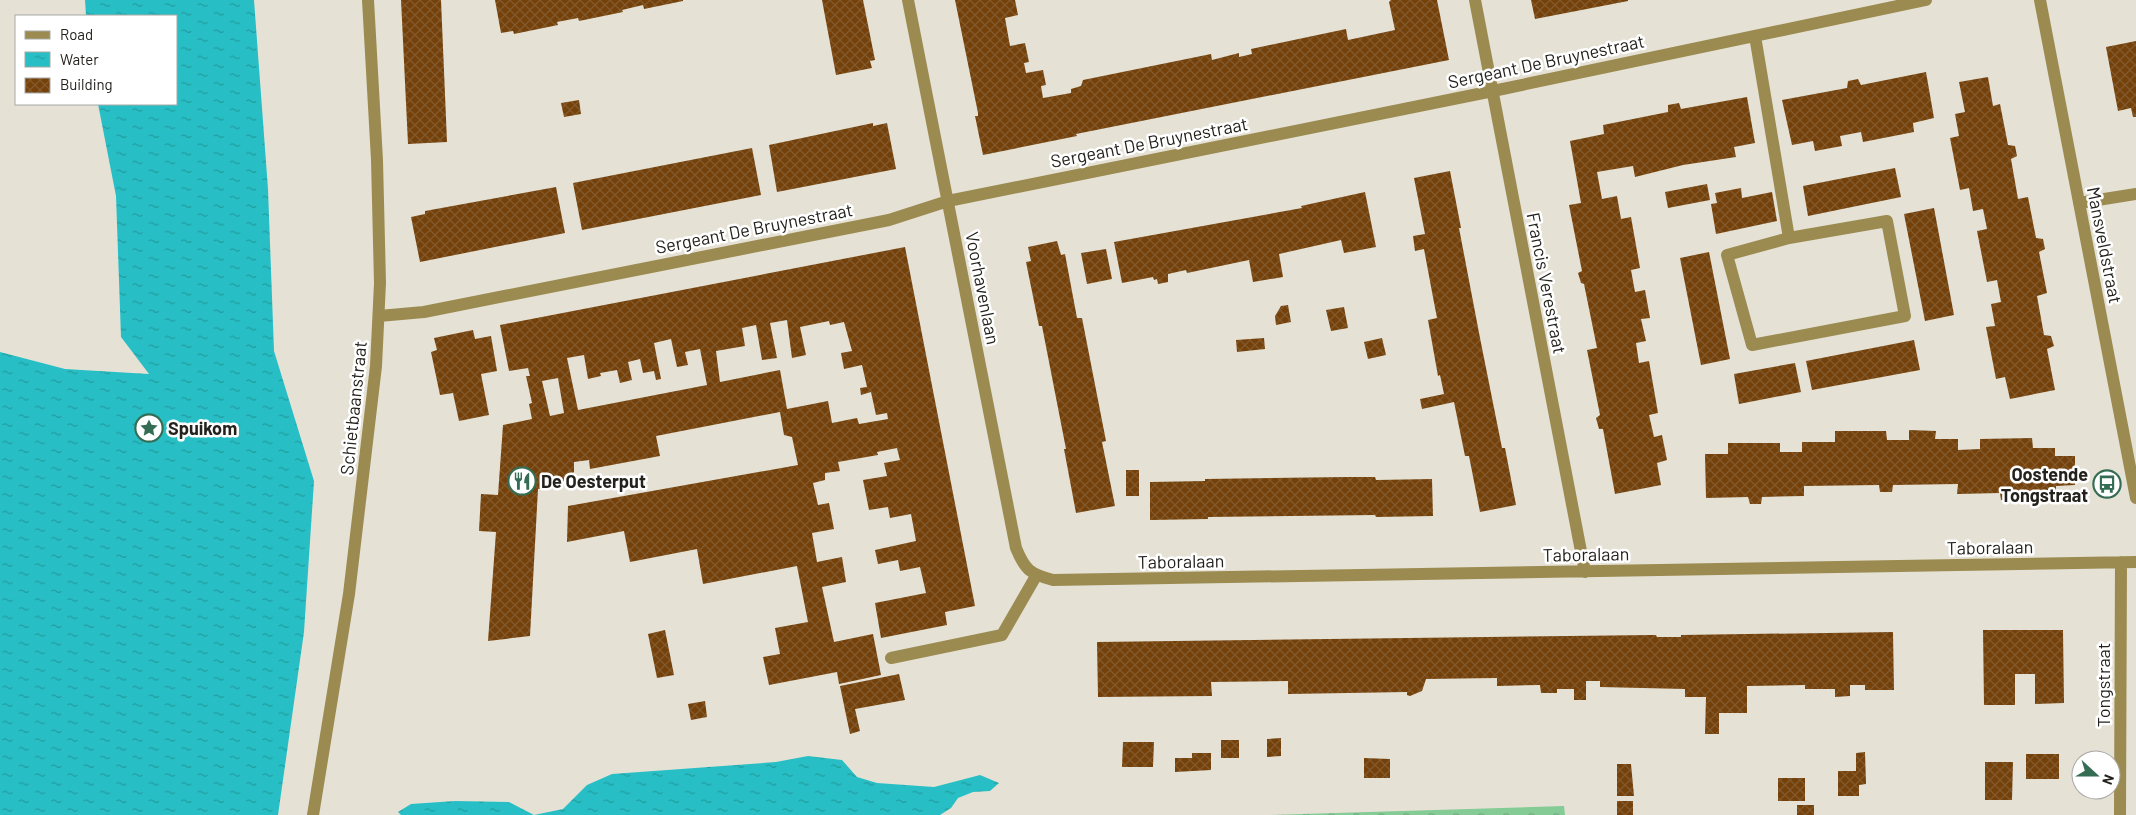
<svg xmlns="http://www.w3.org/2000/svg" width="2136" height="815" font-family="Barlow,sans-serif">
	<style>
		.forest { fill: url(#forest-crowns) }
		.water { fill: url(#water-ripples) }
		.building { fill: url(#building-cross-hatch); fill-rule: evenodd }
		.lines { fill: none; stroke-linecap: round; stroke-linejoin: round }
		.minor { stroke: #9c8b51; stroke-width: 12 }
		.labels { text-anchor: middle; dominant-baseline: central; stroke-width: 5; stroke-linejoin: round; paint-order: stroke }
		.street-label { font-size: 18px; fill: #23221d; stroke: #fff }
		.poi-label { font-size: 18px; font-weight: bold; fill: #23221d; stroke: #fff; text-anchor: start }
	</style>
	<defs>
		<pattern id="forest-crowns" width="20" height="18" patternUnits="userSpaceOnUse" patternTransform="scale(1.25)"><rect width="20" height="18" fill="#84cb96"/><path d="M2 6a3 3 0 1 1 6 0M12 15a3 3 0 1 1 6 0" fill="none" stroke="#72ae81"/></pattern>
		<pattern id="water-ripples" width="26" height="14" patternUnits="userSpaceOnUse" patternTransform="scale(1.25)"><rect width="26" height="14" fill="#27bfc5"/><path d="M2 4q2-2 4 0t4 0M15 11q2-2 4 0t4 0" fill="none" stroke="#219b9f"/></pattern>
		<pattern id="building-cross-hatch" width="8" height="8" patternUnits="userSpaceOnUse" patternTransform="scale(1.25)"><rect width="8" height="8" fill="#74410a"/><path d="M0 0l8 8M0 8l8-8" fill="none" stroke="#835a2d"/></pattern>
	</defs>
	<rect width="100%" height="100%" fill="#e5e2d5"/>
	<path class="forest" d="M 1564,806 L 1565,815 L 1268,815 Z"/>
	<path class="water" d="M 85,0 L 254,0 L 268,189 L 274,351 L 314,481 L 304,632 L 278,815 L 0,815 L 0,352 L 65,369 L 149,374 L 121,337 L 116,196 L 98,104 L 176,104 L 176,16 L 86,16 Z
		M 808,756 L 842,760 L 857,777 L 877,783 L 934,787 L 980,775 L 999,783 L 990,791 L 973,792 L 958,798 L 951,808 L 940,815 L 534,815 L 563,809 L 587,785 L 612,774 L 776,762 Z
		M 455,801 L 509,802 L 534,815 L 401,815 L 398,812 L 411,804 Z"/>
	<path class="building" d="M 401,0 L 441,0 L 447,142 L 408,144 Z
		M 495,0 L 683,0 L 683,1 L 644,9 L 643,5 L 622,10 L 623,12 L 579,21 L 578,18 L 557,22 L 558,25 L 514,34 L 513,31 L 501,33 Z
		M 822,0 L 863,0 L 875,60 L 870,61 L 872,68 L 836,75 Z
		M 955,0 L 1015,0 L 1018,15 L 1005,18 L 1010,46 L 1025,43 L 1029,62 L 1024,63 L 1026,73 L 1043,70 L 1046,85 L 1041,86 L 1043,98 L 1071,93 L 1071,89 L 1081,86 L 1083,80 L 1211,54 L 1212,60 L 1239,53 L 1239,57 L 1252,54 L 1251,49 L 1346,29 L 1348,40 L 1395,30 L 1389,2 L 1391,0 L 1437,0 L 1449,60 L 1076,134 L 1077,136 L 983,155 L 975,116 L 978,116 L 978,113 Z
		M 1531,0 L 1628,0 L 1628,1 L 1535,19 Z
		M 2136,41 L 2136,117 L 2133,117 L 2131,108 L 2118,111 L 2106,47 Z
		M 1926,72 L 1934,118 L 1913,123 L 1914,132 L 1863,142 L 1861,132 L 1840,136 L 1842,146 L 1815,151 L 1813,141 L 1792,145 L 1782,100 L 1847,88 L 1848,81 L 1858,79 L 1861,85 Z
		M 1988,77 L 1993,106 L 2000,104 L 2008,145 L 2015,146 L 2017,156 L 2011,159 L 2018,199 L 2028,197 L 2036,238 L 2043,239 L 2045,249 L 2039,252 L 2047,293 L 2037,296 L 2044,335 L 2051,336 L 2054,346 L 2047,349 L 2055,390 L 2010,399 L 2005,377 L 1996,379 L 1986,327 L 1995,326 L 1991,304 L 2001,302 L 1997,280 L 1987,282 L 1977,231 L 1987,229 L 1983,209 L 1973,211 L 1969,188 L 1960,190 L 1950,138 L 1959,136 L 1955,114 L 1965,112 L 1959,82 Z
		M 1747,97 L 1755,143 L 1734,147 L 1736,157 L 1683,165 L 1635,177 L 1633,166 L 1597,172 L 1602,199 L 1617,196 L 1621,219 L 1631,217 L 1640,268 L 1631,270 L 1635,292 L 1645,290 L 1650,318 L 1641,319 L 1646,341 L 1636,343 L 1639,363 L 1649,361 L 1658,413 L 1649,415 L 1654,437 L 1662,435 L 1667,460 L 1657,463 L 1661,485 L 1615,494 L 1603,429 L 1599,429 L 1596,418 L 1600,415 L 1587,350 L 1597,348 L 1584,284 L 1581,283 L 1578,273 L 1582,271 L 1569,205 L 1581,203 L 1570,141 L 1604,134 L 1603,125 L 1668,112 L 1668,105 L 1679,103 L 1681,109 Z
		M 579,100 L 581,114 L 564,117 L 561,103 Z
		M 873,123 L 873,126 L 887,123 L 896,169 L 777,192 L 769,145 Z
		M 752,148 L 761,195 L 582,230 L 573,183 Z
		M 1895,168 L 1901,197 L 1808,216 L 1803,186 Z
		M 1450,171 L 1461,228 L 1459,228 L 1480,338 L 1502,448 L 1505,448 L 1516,505 L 1480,512 L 1469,456 L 1465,456 L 1454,402 L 1422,409 L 1420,399 L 1444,394 L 1440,375 L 1438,376 L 1428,320 L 1437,318 L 1432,292 L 1424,249 L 1415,251 L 1413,236 L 1425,234 L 1414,178 Z
		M 1707,184 L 1710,200 L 1668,208 L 1665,192 Z
		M 556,187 L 565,233 L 420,262 L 411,217 L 425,214 L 425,211 Z
		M 1741,188 L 1742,198 L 1772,192 L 1777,221 L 1716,234 L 1711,204 L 1717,203 L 1715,193 Z
		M 1365,192 L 1376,247 L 1344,253 L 1341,240 L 1279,254 L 1283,277 L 1253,282 L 1249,260 L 1187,273 L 1186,270 L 1168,274 L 1168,282 L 1158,284 L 1157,279 L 1154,280 L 1153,277 L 1122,283 L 1114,242 L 1302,208 L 1301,206 Z
		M 1934,208 L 1954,315 L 1925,321 L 1904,214 Z
		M 1057,241 L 1061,255 L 1065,254 L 1077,318 L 1082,318 L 1106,441 L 1102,442 L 1115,506 L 1076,513 L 1064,449 L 1066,449 L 1042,326 L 1039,326 L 1026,262 L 1031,261 L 1028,247 Z
		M 905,247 L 975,606 L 945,612 L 947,625 L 881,638 L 875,603 L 926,593 L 920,567 L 900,571 L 898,560 L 878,564 L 875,550 L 916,541 L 911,514 L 890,518 L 888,507 L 869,510 L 863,480 L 887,476 L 884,463 L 900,460 L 897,448 L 877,452 L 878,455 L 838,462 L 840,471 L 825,473 L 825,480 L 813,483 L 818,505 L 829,503 L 834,529 L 812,533 L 817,562 L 842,557 L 846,582 L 822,587 L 834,642 L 873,634 L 881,675 L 839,684 L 837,672 L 769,685 L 763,657 L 780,654 L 775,628 L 808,622 L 797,566 L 703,584 L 697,549 L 630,562 L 624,531 L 567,542 L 568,506 L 798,465 L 792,437 L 784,435 L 780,412 L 656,436 L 660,456 L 590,469 L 589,460 L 574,462 L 574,472 L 557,488 L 538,489 L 530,636 L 488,641 L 496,532 L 479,531 L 481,494 L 498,495 L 503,425 L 532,419 L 529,404 L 532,403 L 526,376 L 530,376 L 528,368 L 509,371 L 500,325 ZM 787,320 L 792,358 L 806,355 L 800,327 L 829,321 L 830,325 L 844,322 L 852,351 L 841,353 L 844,369 L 862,365 L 867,387 L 860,388 L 861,395 L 871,392 L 876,415 L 887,413 L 888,419 L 859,424 L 857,418 L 832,423 L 828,401 L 787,409 L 780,370 L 720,382 L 716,351 L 745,346 L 742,328 L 756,325 L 762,360 L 777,358 L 770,323 ZM 671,339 L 677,367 L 688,365 L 685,352 L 700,349 L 707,385 L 578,410 L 567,358 L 584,355 L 588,379 L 601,376 L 600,373 L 617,370 L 620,383 L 632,380 L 628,362 L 640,359 L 643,373 L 654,371 L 656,380 L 661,379 L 654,343 ZM 558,378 L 564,413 L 550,416 L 542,381 Z
		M 1106,249 L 1112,279 L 1087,284 L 1081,253 Z
		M 1709,252 L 1730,359 L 1701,365 L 1680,258 Z
		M 1288,305 L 1291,322 L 1276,325 L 1275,316 L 1281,306 Z
		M 1344,307 L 1348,328 L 1331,331 L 1326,310 Z
		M 473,330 L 475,339 L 491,336 L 497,371 L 481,374 L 489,415 L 459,421 L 453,393 L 440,395 L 431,352 L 437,350 L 434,338 Z
		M 1264,338 L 1265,349 L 1237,352 L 1236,340 Z
		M 1382,338 L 1386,355 L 1368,359 L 1364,342 Z
		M 1914,340 L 1920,370 L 1812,390 L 1806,361 Z
		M 1795,363 L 1801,392 L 1739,404 L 1734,374 Z
		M 1909,430 L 1936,431 L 1935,439 L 1958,439 L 1958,450 L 1980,449 L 1980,439 L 2032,438 L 2033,448 L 2055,448 L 2055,456 L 2075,456 L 2075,485 L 2056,486 L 2056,493 L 2014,493 L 2012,500 L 2001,500 L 2000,493 L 1957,494 L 1958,484 L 1893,485 L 1892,492 L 1880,492 L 1879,485 L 1804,486 L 1804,496 L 1762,497 L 1761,504 L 1750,504 L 1748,497 L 1706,498 L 1705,454 L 1728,454 L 1728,443 L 1780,443 L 1780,452 L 1802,452 L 1802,442 L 1835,442 L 1835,431 L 1886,431 L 1887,440 L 1909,440 Z
		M 1126,470 L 1139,470 L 1139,496 L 1126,496 Z
		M 1347,477 L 1375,477 L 1376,480 L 1432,479 L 1433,516 L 1376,517 L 1375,515 L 1208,517 L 1208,519 L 1150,520 L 1150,482 L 1205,481 L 1205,479 Z
		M 665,630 L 674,675 L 657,678 L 648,634 Z
		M 1983,630 L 2063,630 L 2064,703 L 2035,704 L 2035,674 L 2015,674 L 2015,705 L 1984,705 Z
		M 1893,632 L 1894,690 L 1865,690 L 1865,685 L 1850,685 L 1850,696 L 1835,697 L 1835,689 L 1805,689 L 1805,685 L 1747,686 L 1747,713 L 1719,713 L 1719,734 L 1705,734 L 1706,697 L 1685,697 L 1685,689 L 1600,687 L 1600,681 L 1586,681 L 1586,700 L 1574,700 L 1574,689 L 1557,689 L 1557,693 L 1541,693 L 1540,685 L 1497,686 L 1497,678 L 1426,679 L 1422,691 L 1410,696 L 1407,695 L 1407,692 L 1288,694 L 1288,681 L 1211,682 L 1212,696 L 1098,697 L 1097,642 L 1653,635 L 1656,635 L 1657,637 L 1681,637 L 1681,635 Z
		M 899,674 L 905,700 L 855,709 L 860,731 L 850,734 L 840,686 Z
		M 705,701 L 707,717 L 691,720 L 688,704 Z
		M 1281,738 L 1281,756 L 1267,757 L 1267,739 Z
		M 1221,740 L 1239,740 L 1239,758 L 1221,758 Z
		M 1123,742 L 1154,742 L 1153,767 L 1122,767 Z
		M 1865,752 L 1866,784 L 1859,785 L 1859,796 L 1838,796 L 1838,771 L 1856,771 L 1856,753 Z
		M 1192,753 L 1211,753 L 1211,770 L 1175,772 L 1175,758 L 1192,758 Z
		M 2026,754 L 2059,754 L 2059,779 L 2026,779 Z
		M 1364,758 L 1390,759 L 1390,778 L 1364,778 Z
		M 1985,762 L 2013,762 L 2012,800 L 1985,800 Z
		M 1617,764 L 1631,764 L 1634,796 L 1617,796 Z
		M 1778,778 L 1805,778 L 1805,801 L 1778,801 Z
		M 1617,801 L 1633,801 L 1633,815 L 1617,815 Z
		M 1797,805 L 1814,805 L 1814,815 L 1797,815 Z"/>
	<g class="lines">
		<path class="minor" d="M 908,0 L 1016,548 C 1025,570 1030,574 1053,580 L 2136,562
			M 1475,0 L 1585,572
			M 2040,0 L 2136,498
			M 1755,36 L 1789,238 L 1887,221 L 1905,316 L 1752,345 L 1727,255 L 1789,238
			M 2079,203 L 2136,194
			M 379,316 L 424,312 L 889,220 L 948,201 L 1493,91 L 1926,0
			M 891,658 L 1002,635 L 1036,576
			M 313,815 L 349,594 L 376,366 L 380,283 L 377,160 L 368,0
			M 2120,815 L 2121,562"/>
	</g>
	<defs>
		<g id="sight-ring" transform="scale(1.4375)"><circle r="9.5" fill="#fff" stroke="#356d54" stroke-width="1.5"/><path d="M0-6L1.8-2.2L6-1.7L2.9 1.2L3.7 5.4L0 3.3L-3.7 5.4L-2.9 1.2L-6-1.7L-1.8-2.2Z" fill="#356d54"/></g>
		<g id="restaurant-ring" transform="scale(1.4375)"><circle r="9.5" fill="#fff" stroke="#356d54" stroke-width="1.5"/><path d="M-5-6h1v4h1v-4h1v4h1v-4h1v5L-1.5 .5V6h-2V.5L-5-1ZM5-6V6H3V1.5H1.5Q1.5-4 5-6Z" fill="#356d54"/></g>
		<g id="bus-ring" transform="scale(1.4375)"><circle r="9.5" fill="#fff" stroke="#356d54" stroke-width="1.5"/><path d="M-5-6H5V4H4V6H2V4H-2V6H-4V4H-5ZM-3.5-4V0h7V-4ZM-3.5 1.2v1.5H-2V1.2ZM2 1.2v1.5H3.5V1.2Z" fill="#356d54"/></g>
	</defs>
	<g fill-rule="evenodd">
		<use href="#sight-ring" x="149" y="428"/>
		<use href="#restaurant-ring" x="522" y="481"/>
		<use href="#bus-ring" x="2107" y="484"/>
	</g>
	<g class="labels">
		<g class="street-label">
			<text transform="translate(1546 61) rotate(-12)">Sergeant De Bruynestraat</text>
			<text transform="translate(1149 142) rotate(-11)">Sergeant De Bruynestraat</text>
			<text transform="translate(754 228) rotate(-11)">Sergeant De Bruynestraat</text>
			<text transform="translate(2105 245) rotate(79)">Mansveldstraat</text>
			<text transform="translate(1547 283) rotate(79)">Francis Verestraat</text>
			<text transform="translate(983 288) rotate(79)">Voorhavenlaan</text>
			<text transform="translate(353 408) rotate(-84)">Schietbaanstraat</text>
			<text transform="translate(1990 547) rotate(-1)">Taboralaan</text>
			<text transform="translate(1586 554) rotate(-1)">Taboralaan</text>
			<text transform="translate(1181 561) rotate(-1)">Taboralaan</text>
			<text transform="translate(2103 685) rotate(-90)">Tongstraat</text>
		</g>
		<g class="poi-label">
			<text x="168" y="428">Spuikom</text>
			<text x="2088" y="474" text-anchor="end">Oostende<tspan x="2088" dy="21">Tongstraat</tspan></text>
			<text x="541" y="481">De Oesterput</text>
		</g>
	</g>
	<rect x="15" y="15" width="162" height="90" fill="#ffffff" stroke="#a7a7a5"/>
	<rect x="25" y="31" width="25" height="8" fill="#9c8b51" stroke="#a7a7a5"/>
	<text x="60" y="40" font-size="15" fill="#23221d">Road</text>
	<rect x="25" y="52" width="25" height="15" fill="url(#water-ripples)" stroke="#a7a7a5"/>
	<text x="60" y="65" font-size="15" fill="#23221d">Water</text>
	<rect x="25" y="78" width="25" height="15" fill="url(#building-cross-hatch)" stroke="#a7a7a5"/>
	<text x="60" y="90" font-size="15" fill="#23221d">Building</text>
	<g transform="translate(2096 775) rotate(111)"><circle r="24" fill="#ffffff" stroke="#a7a7a5"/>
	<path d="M0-4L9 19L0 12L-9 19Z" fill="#356d54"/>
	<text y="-8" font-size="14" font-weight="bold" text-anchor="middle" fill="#23221d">N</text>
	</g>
</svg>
